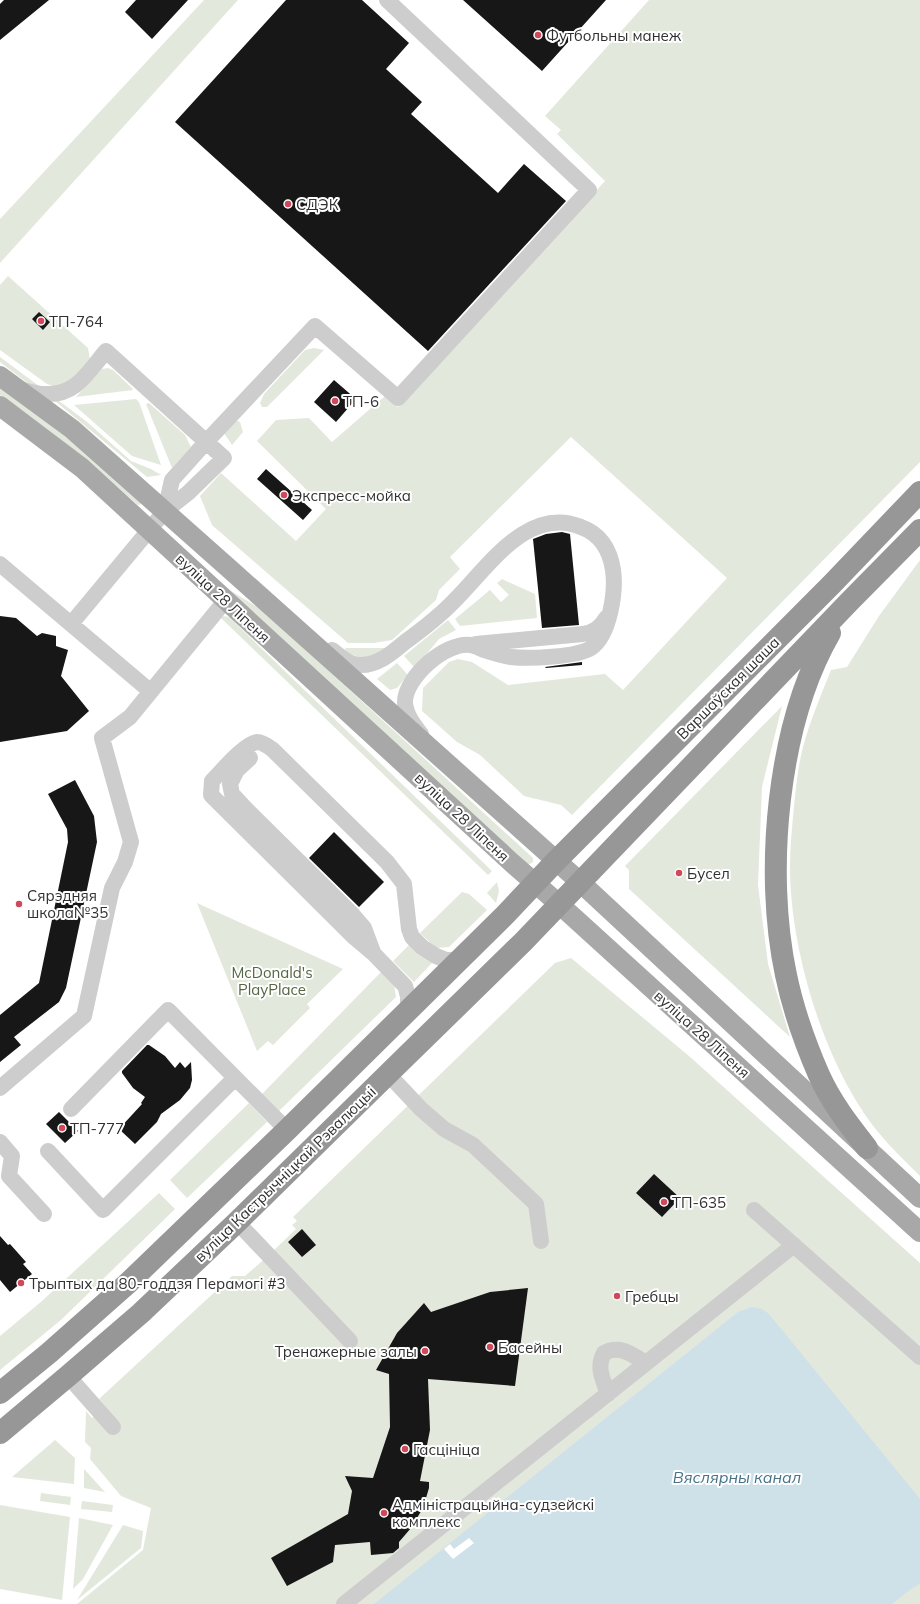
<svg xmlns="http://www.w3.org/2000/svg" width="920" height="1604" font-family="Mulish,sans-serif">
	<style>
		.green { fill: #e3e8dd }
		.water { fill: #cee0e8 }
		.pier { fill: #fff }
		.building { fill: #171717 }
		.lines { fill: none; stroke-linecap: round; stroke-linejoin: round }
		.minor { stroke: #cdcdcd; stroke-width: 16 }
		.major { stroke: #a8a8a8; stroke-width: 20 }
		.highway { stroke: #979797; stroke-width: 22 }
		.poi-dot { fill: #d0495b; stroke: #fff; stroke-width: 1.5 }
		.labels { text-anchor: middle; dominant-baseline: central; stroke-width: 4; stroke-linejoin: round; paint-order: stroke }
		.poi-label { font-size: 15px; fill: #303030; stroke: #fff; text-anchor: start }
		.street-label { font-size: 15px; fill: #303030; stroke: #fff }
		.park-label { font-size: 15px; fill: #556642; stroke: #fff }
		.water-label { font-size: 16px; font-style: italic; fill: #477388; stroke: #fff }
	</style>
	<rect width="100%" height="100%" fill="#fff"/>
	<path class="green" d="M 204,0 L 238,0 L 0,263 L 0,219 Z
		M 649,0 L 920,0 L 920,462 L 572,815 L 561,805 L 524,796 L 480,755 L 457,742 L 422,711 L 423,688 L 449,662 L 458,659 L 472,662 L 508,685 L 605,674 L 623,690 L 727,578 L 571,437 L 450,557 L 460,569 L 439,590 L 436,600 L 392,640 L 374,643 L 348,643 L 212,525 L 200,496 L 221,473 L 296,541 L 326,509 L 257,441 L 276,420 L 309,418 L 332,442 L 385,396 L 398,407 L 605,181 L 557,134 L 561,130 L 545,116 Z
		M 8,276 L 88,348 L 90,359 L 81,373 L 60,388 L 47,384 L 0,350 L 0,285 Z
		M 314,348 L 324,350 L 267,407 L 262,407 L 260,403 L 264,394 L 305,350 Z
		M 0,357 L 43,389 L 34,388 L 0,362 Z
		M 108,368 L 113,370 L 132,388 L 133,390 L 76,397 L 102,369 Z
		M 0,387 L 92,456 L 142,504 L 138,505 C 94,466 49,428 0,395 Z
		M 136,399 L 139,402 L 161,465 L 132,456 L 74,405 Z
		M 55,401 L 59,401 L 86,421 L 131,461 L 151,469 L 161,475 L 147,477 Z
		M 149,403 L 185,435 L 191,447 L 172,468 L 146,404 Z
		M 233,419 L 240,422 L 243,432 L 232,445 L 222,430 Z
		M 920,560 L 920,1176 C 906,1162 891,1148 878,1132 C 825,1067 790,951 790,867 C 790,847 792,827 794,807 C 796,787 798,766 803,747 C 810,721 821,695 831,670 L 847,667 L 879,616 Z
		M 502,579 L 535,594 L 537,618 L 460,626 L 455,619 L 490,590 L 501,602 L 509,595 L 497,583 Z
		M 226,588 L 261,609 L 533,858 L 533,862 L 528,865 Z
		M 223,616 L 229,617 L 492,871 L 488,875 L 221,618 Z
		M 448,620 L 456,630 L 439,639 L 415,668 L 404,656 Z
		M 345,648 L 384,648 L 387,651 L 361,658 L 346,652 Z
		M 397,663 L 408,675 L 397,688 L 390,690 L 377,679 Z
		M 782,706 L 762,787 L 758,885 L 768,964 L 790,1037 L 629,889 L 629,870 L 625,866 Z
		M 497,882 L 499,891 L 496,903 L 487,893 Z
		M 462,892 L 469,894 L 487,910 L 449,947 L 436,948 L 420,933 Z
		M 197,903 L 343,969 L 307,1004 L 310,1008 L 273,1045 L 268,1041 L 257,1051 Z
		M 412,942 L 432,963 L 414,982 L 393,961 Z
		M 571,958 L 689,1056 L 920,1263 L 920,1604 L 77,1604 L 143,1550 L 151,1508 L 121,1496 L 90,1459 L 91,1448 L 85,1442 L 86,1411 L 92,1418 L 105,1406 L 99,1399 L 232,1276 L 245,1276 L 269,1255 L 296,1229 L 292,1225 L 297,1221 L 293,1217 L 555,963 Z
		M 382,971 L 394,984 L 396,997 L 279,1111 L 262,1094 Z
		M 249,1103 L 267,1122 L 187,1198 L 170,1180 Z
		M 159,1193 L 175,1209 L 61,1320 L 0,1370 L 0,1336 L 42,1301 Z
		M 55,1440 L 75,1458 L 74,1484 L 12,1477 Z
		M 84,1469 L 105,1492 L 84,1488 Z
		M 41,1493 L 71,1497 L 70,1505 L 40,1501 Z
		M 82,1501 L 113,1505 L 112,1512 L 81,1509 Z
		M 0,1505 L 70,1517 L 62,1600 L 0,1589 Z
		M 79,1518 L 113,1525 L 83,1579 L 73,1589 Z
		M 123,1525 L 143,1531 L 141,1548 L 77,1600 Z"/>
	<path class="water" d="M 752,1307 L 762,1309 L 769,1314 L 920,1499 L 920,1584 L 911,1589 L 892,1604 L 374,1604 L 738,1312 Z"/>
	<path class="pier" d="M 469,1538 L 474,1543 L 453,1559 L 444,1549 L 450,1544 L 454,1549 Z"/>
	<path class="building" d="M 4,0 L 49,0 L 0,40 L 0,4 Z
		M 136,0 L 188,0 L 152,39 L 125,12 Z
		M 286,0 L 362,0 L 409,43 L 386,69 L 422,102 L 411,114 L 498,193 L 524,164 L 566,201 L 428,351 L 175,122 Z
		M 463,0 L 606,0 L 542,71 Z
		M 39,312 L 50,322 L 43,330 L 32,319 Z
		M 334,380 L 356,399 L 336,422 L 314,402 Z
		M 266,469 L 312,510 L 303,520 L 257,479 Z
		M 562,532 L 570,534 L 579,625 L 542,628 L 533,539 L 546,534 Z
		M 0,616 L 16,618 L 37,636 L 42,633 L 56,636 L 56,646 L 68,650 L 61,676 L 89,711 L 67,731 L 0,742 Z
		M 582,662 L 582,665 L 546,668 L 545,667 Z
		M 75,780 L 94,816 L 97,842 L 66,988 L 59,1002 L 14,1037 L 21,1045 L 0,1062 L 0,1015 L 39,983 L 68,842 L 67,829 L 48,794 Z
		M 334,832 L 384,882 L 359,907 L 309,858 Z
		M 147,1045 L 149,1045 L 165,1056 L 175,1068 L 180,1062 L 185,1068 L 191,1062 L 192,1080 L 190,1088 L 180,1100 L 161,1114 L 157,1122 L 135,1144 L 119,1129 L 142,1104 L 141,1103 L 145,1097 L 133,1088 L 122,1073 L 122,1071 Z
		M 59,1112 L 78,1131 L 65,1143 L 46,1124 Z
		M 654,1174 L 680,1198 L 662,1217 L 636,1193 Z
		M 302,1229 L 316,1245 L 302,1257 L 288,1242 Z
		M 0,1236 L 8,1245 L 10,1244 L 26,1262 L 23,1264 L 32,1274 L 10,1292 L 0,1280 Z
		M 528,1288 L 515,1386 L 428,1379 L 430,1430 L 420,1481 L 429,1482 L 429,1488 L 423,1508 L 411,1528 L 399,1542 L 399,1548 L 393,1553 L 371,1555 L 370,1542 L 335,1545 L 333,1562 L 287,1586 L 271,1558 L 348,1514 L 352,1491 L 345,1476 L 373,1478 L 390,1427 L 389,1374 L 376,1370 L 397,1333 L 424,1303 L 431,1312 L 490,1292 Z"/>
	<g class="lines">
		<path class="minor" d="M 20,389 C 28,391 37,394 45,394 C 76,396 88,372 106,351 L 224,458 L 188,493 L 165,511 L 71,624
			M 165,511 L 172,480 L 206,442 L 315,326 L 398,398 L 589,190 L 387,0
			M 0,564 L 150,691
			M 476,644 L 583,634 C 594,632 600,628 606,618
			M 332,650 C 340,656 349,665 359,665 C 377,666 392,653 405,642 C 423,629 441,615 456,599 C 488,567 528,505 581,527 C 600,534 610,550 613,570 C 616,591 610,635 591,648 C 578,657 528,659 511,657 C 502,656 493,653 484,650 C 480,648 475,646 471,645 C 446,641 404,678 405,703 C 406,715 414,725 421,734
			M 250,758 L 237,770 L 230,784 L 232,794 L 244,807 L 352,914 L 364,928 L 373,952
			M 408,1011 L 408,996 L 405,986 L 374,954 L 355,938 L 211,795 L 212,781 C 221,772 244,744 257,742 C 263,742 269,747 273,750 L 387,862 L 404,884 L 409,929 L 412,937 L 422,947 L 436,956 L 446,960 L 459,960
			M 388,1074 L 421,1109 L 444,1129 L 473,1145 L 536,1204 L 541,1241
			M 0,1088 L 84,1016 L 112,888 L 125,862 L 131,842 L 102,738 L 130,717 L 225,601
			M 71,1109 L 168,1010 L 287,1130
			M 0,1142 L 12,1156 L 9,1176 L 44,1214
			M 48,1151 L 103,1210 L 235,1078
			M 754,1210 L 920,1357
			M 237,1222 L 350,1341
			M 68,1376 L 113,1427
			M 608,1394 C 603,1380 596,1367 604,1353 C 620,1344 632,1355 646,1363
			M 344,1604 L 794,1245"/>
		<path class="major" d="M 0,376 L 72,429 L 233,572 L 580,882 L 920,1198
			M 0,406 L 82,468 L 512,863 L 559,904 L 920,1232"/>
		<path class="highway" d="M 830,633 C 777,725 764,872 786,975 C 793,1009 805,1043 819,1075 C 831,1102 849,1125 867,1148
			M 0,1393 L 49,1353 L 127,1284 L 287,1130 L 505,915 L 556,861 L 832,584 L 920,492
			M 0,1433 L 68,1376 L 141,1313 L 237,1222 L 388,1074 L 523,942 L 849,602 L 920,530"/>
	</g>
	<g class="poi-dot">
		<circle cx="538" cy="35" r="4"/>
		<circle cx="288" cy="204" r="4"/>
		<circle cx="41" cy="321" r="4"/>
		<circle cx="335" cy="401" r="4"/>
		<circle cx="284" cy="495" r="4"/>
		<circle cx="679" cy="873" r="4"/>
		<circle cx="19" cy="904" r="4"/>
		<circle cx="62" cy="1128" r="4"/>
		<circle cx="664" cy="1202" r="4"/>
		<circle cx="21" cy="1283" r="4"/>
		<circle cx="617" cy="1296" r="4"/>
		<circle cx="490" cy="1347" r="4"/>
		<circle cx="425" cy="1351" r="4"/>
		<circle cx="405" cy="1449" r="4"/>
		<circle cx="384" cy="1513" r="4"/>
	</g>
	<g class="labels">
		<g class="poi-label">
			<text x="546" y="35">Футбольны манеж</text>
			<text x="296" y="204">СДЭК</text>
			<text x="49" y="321">ТП-764</text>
			<text x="343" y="401">ТП-6</text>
			<text x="292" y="495">Экспресс-мойка</text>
			<text x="687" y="873">Бусел</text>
			<text x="27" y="895">Сярэдняя<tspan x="27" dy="17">школа№35</tspan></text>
			<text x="70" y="1128">ТП-777</text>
			<text x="672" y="1202">ТП-635</text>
			<text x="29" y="1283">Трыптых да 80-годдзя Перамогі #3</text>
			<text x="625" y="1296">Гребцы</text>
			<text x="498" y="1347">Басейны</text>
			<text x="417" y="1351" text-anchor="end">Тренажерные залы</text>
			<text x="413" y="1449">Гасцініца</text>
			<text x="392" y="1504">Адміністрацыйна-судзейскі<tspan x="392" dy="17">комплекс</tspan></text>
		</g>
		<g class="street-label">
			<text transform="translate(223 598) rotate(43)">вуліца 28 Ліпеня</text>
			<text transform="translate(728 688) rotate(-45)">Варшаўская шаша</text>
			<text transform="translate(462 817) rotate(43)">вуліца 28 Ліпеня</text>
			<text transform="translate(702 1034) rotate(42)">вуліца 28 Ліпеня</text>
			<text transform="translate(285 1174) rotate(-44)">вуліца Кастрычніцкай Рэвалюцыі</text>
		</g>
		<g class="park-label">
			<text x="272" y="972">McDonald's<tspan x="272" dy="17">PlayPlace</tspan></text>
		</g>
		<g class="water-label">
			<text x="737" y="1477">Вяслярны канал</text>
		</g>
	</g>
</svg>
